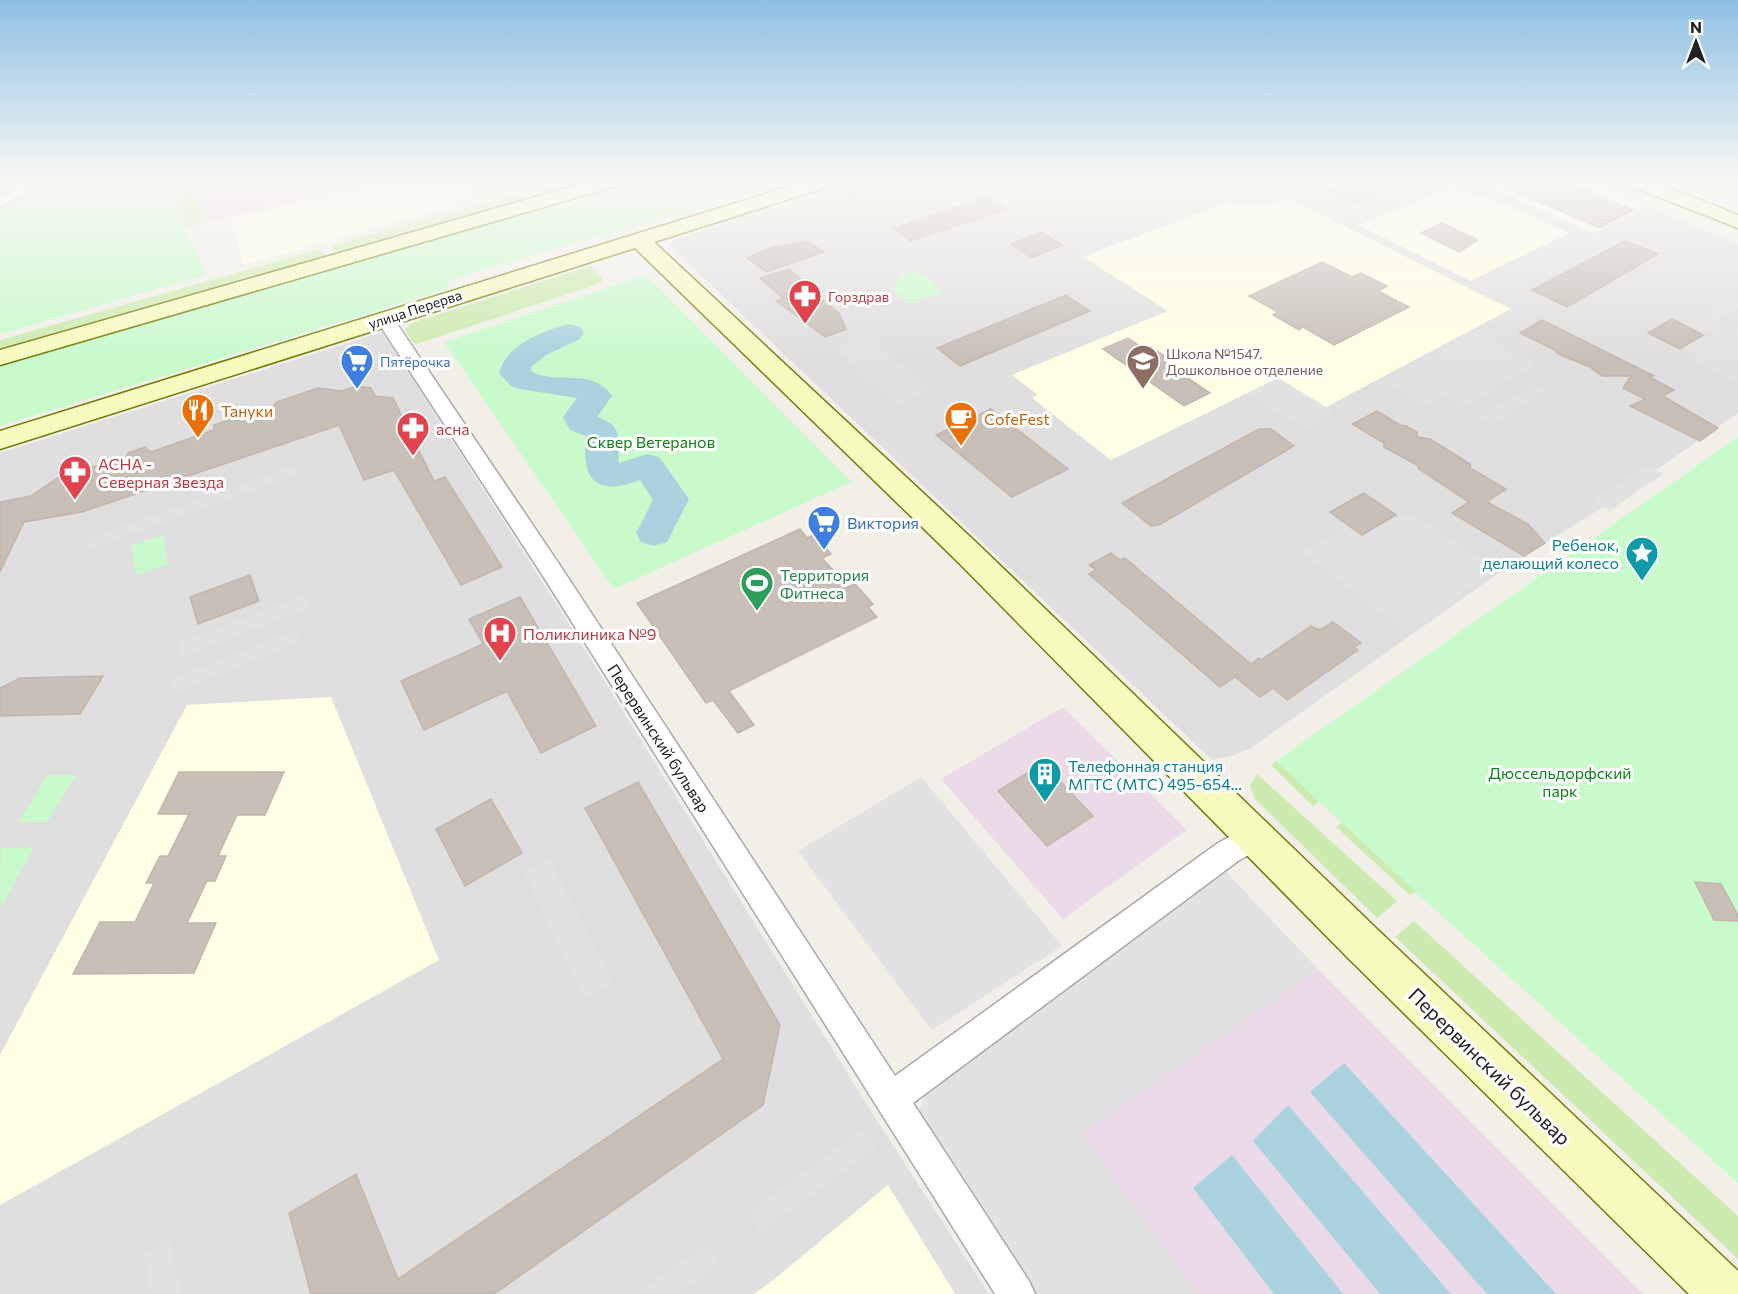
<svg xmlns="http://www.w3.org/2000/svg" width="1738" height="1294" font-family="Commissioner,sans-serif">
	<style>
		.residential { fill: #e0dfdf }
		.industrial { fill: #ebdbe8 }
		.education { fill: #ffffe5 }
		.grass { fill: #cdebb0 }
		.park { fill: #c8facc }
		.parking { fill: #e2e2e2 }
		.water { fill: #aad3df }
		.lines { fill: none; stroke-linecap: round; stroke-linejoin: round }
		.river { fill: #aad3df; fill-rule: evenodd }
		.building { fill: #c7bfb8; stroke: #c4b6ab; stroke-width: 1.5 }
		.street-casing { stroke: #a9a9a9; stroke-width: 3 }
		.secondary-casing { stroke: #707d05; stroke-width: 3 }
		.street { fill: #fff; fill-rule: evenodd }
		.secondary { fill: #f7fabf; fill-rule: evenodd }
		.labels { text-anchor: middle; dominant-baseline: central; stroke-width: 6; stroke-linejoin: round; paint-order: stroke }
		.far-health-label { font-size: 14px; fill: #be3a42; stroke: #fff; text-anchor: start }
		.far-street-label { font-size: 14px; fill: #222; stroke: #fff }
		.far-education-label { font-size: 14px; fill: #785e54; stroke: #fff; text-anchor: start }
		.far-shop-label { font-size: 14px; fill: #366cbe; stroke: #fff; text-anchor: start }
		.food-label { font-size: 16px; fill: #c56008; stroke: #fff; text-anchor: start }
		.health-label { font-size: 16px; fill: #be3a42; stroke: #fff; text-anchor: start }
		.park-label { font-size: 16px; fill: #0c8416; stroke: #fff }
		.shop-label { font-size: 16px; fill: #366cbe; stroke: #fff; text-anchor: start }
		.culture-label { font-size: 16px; fill: #0d838f; stroke: #fff; text-anchor: end }
		.leisure-label { font-size: 16px; fill: #27864d; stroke: #fff; text-anchor: start }
		.street-label { font-size: 16px; fill: #222; stroke: #fff }
		.near-street-label { font-size: 20px; fill: #222; stroke: #fff }
	</style>
	<rect width="100%" height="100%" fill="#f2efe9"/>
	<path class="residential" d="M 862,180 L 1582,180 L 1738,244 L 1738,413 L 1600,509 L 1513,563 L 1251,748 L 1235,755 L 1212,760 L 669,245 L 676,239 Z
		M 1683,180 L 1738,180 L 1738,201 Z
		M 383,332 L 564,616 L 867,1105 L 989,1294 L 0,1294 L 0,453 Z"/>
	<path class="industrial" d="M 209,180 L 384,180 L 204,222 L 197,192 Z
		M 1063,707 L 1187,830 L 1063,919 L 941,779 Z
		M 1318,969 L 1643,1294 L 1197,1294 L 1081,1134 Z"/>
	<path class="education" d="M 399,180 L 459,180 L 473,200 L 243,265 L 231,219 Z
		M 1480,180 L 1582,180 L 1647,206 L 1594,233 L 1487,186 Z
		M 1453,186 L 1477,196 L 1487,197 L 1569,233 L 1470,281 L 1359,225 Z
		M 1288,198 L 1511,309 L 1326,407 L 1278,378 L 1111,460 L 1032,398 L 1038,395 L 1012,375 L 1168,311 L 1083,257 L 1228,202 L 1267,206 Z
		M 331,697 L 439,960 L 0,1205 L 0,1055 L 187,705 Z
		M 888,1185 L 955,1294 L 754,1294 L 772,1281 Z"/>
	<path class="grass" d="M 157,180 L 209,180 L 197,192 L 204,222 L 181,230 Z
		M 566,180 L 603,180 L 541,197 L 534,191 Z
		M 864,180 L 916,180 L 846,202 L 834,192 L 835,189 Z
		M 516,194 L 522,195 L 528,200 L 338,256 L 331,246 Z
		M 320,249 L 328,259 L 0,354 L 0,340 Z
		M 591,266 L 602,278 L 601,283 L 417,344 L 413,343 L 405,330 L 411,323 Z
		M 1276,761 L 1320,801 L 1313,806 L 1271,765 Z
		M 1257,774 L 1397,901 L 1377,918 L 1255,799 L 1250,786 Z
		M 1343,822 L 1416,891 L 1410,895 L 1336,827 Z
		M 1414,921 L 1738,1216 L 1738,1259 L 1395,937 Z"/>
	<path class="park" d="M 51,180 L 198,180 L 174,200 L 206,275 L 0,334 L 0,207 Z
		M 628,180 L 796,180 L 673,218 L 670,215 L 449,280 L 448,289 L 0,426 L 0,364 Z
		M 1129,180 L 1157,180 L 1161,182 L 1129,193 L 1114,185 Z
		M 917,270 L 943,292 L 908,304 L 892,289 L 902,275 Z
		M 646,275 L 851,482 L 614,589 L 444,342 Z
		M 1738,437 L 1738,1183 L 1420,896 L 1276,761 Z
		M 163,535 L 168,564 L 136,575 L 131,546 Z
		M 47,775 L 76,775 L 48,821 L 19,822 Z
		M 34,847 L 3,904 L 0,904 L 1,848 Z"/>
	<path class="parking" d="M 1734,297 L 1738,299 L 1738,308 L 1712,325 L 1725,331 L 1715,336 L 1689,325 Z
		M 1734,329 L 1738,330 L 1738,384 L 1686,358 L 1693,353 L 1681,348 L 1703,335 L 1716,340 Z
		M 1474,332 L 1536,365 L 1462,408 L 1442,396 L 1424,405 L 1383,381 Z
		M 869,336 L 931,390 L 896,405 L 835,348 Z
		M 1278,378 L 1326,407 L 1333,413 L 1307,427 L 1300,426 L 1247,394 Z
		M 1534,384 L 1546,390 L 1491,425 L 1479,418 Z
		M 295,465 L 299,474 L 90,549 L 87,539 Z
		M 1647,465 L 1663,474 L 1609,511 L 1593,501 Z
		M 1401,514 L 1414,515 L 1496,569 L 1407,633 L 1302,552 L 1346,526 L 1361,537 Z
		M 305,595 L 310,608 L 181,657 L 178,643 Z
		M 295,630 L 301,642 L 173,693 L 169,680 Z
		M 921,777 L 1062,946 L 932,1030 L 798,851 Z
		M 549,858 L 612,982 L 585,998 L 524,872 Z
		M 1226,872 L 1318,969 L 1081,1134 L 1197,1294 L 1036,1294 L 918,1114 L 928,1087 Z
		M 864,1129 L 876,1148 L 760,1233 L 749,1212 Z
		M 169,1238 L 181,1294 L 151,1294 L 143,1254 Z
		M 707,1243 L 718,1265 L 678,1294 L 637,1294 Z"/>
	<path class="water" d="M 1344,1063 L 1556,1294 L 1487,1294 L 1310,1092 Z
		M 1288,1105 L 1451,1294 L 1380,1294 L 1253,1141 Z
		M 1232,1155 L 1343,1294 L 1274,1294 L 1193,1188 Z"/>
	<g class="lines">
		<path class="river" d="M 569,324 L 580,327 L 584,333 L 580,339 L 546,355 L 532,366 L 531,371 C 555,386 592,366 612,396 L 597,417 C 626,427 616,438 619,463 L 647,454 L 659,457 L 689,499 L 667,542 L 654,546 L 641,542 L 636,533 L 653,500 L 640,480 C 596,497 581,480 586,436 L 570,430 L 563,417 L 577,398 L 520,389 L 511,386 L 499,373 C 505,345 545,330 569,324 Z"/>
	</g>
	<path class="building" d="M 1355,180 L 1409,180 L 1410,181 L 1355,202 L 1329,190 Z
		M 1489,180 L 1562,180 L 1634,210 L 1599,228 Z
		M 988,196 L 1007,209 L 910,241 L 894,228 Z
		M 1442,223 L 1478,240 L 1459,252 L 1421,233 Z
		M 1042,232 L 1062,245 L 1032,258 L 1011,244 Z
		M 807,241 L 824,252 L 767,272 L 747,258 L 770,248 Z
		M 1625,241 L 1658,254 L 1567,307 L 1532,290 Z
		M 1322,262 L 1352,277 L 1361,273 L 1387,286 L 1378,291 L 1409,307 L 1334,345 L 1303,327 L 1299,330 L 1273,315 L 1278,312 L 1249,296 Z
		M 789,269 L 806,283 L 805,288 L 839,313 L 846,329 L 825,337 L 776,301 L 783,298 L 760,278 Z
		M 1066,295 L 1090,311 L 960,366 L 937,348 Z
		M 1672,319 L 1703,335 L 1680,349 L 1648,333 Z
		M 1542,320 L 1654,376 L 1648,376 L 1674,390 L 1663,396 L 1718,428 L 1700,441 L 1630,406 L 1645,399 L 1623,388 L 1631,376 L 1602,376 L 1590,367 L 1558,354 L 1555,350 L 1520,333 Z
		M 1128,338 L 1152,354 L 1157,351 L 1190,374 L 1185,376 L 1210,393 L 1184,406 L 1103,349 Z
		M 356,386 L 371,388 L 375,396 L 393,398 L 434,481 L 445,477 L 502,567 L 461,585 L 394,470 L 364,480 L 339,425 L 82,512 L 24,522 L 0,572 L 0,502 L 31,496 L 62,475 L 126,458 L 128,453 L 145,447 L 151,452 L 214,430 L 214,425 L 234,418 L 241,422 L 266,414 L 277,402 L 318,388 L 342,391 Z
		M 991,409 L 1068,469 L 1012,497 L 936,435 Z
		M 1377,411 L 1400,425 L 1406,426 L 1417,432 L 1417,437 L 1430,439 L 1470,464 L 1470,468 L 1506,489 L 1487,502 L 1528,524 L 1545,543 L 1524,556 L 1452,513 L 1469,502 L 1419,469 L 1417,465 L 1384,447 L 1384,443 L 1352,424 Z
		M 1259,429 L 1271,429 L 1294,446 L 1159,525 L 1151,526 L 1122,503 Z
		M 1364,493 L 1396,515 L 1362,535 L 1330,512 Z
		M 800,529 L 807,538 L 814,535 L 831,554 L 822,558 L 848,587 L 855,584 L 873,604 L 868,607 L 877,617 L 729,691 L 754,725 L 738,733 L 713,700 L 706,703 L 637,603 Z
		M 1111,553 L 1120,560 L 1125,558 L 1251,664 L 1259,658 L 1261,660 L 1311,626 L 1320,630 L 1333,622 L 1361,643 L 1354,647 L 1358,650 L 1287,700 L 1273,688 L 1260,697 L 1235,677 L 1220,687 L 1089,574 L 1096,570 L 1089,565 Z
		M 250,575 L 259,601 L 198,624 L 190,597 Z
		M 520,597 L 596,726 L 541,753 L 507,691 L 424,730 L 401,681 L 483,644 L 469,619 Z
		M 103,676 L 80,714 L 0,716 L 0,688 L 20,678 Z
		M 1043,763 L 1093,816 L 1047,846 L 998,791 Z
		M 179,772 L 284,772 L 265,815 L 237,815 L 218,856 L 226,856 L 215,881 L 207,881 L 187,923 L 216,923 L 194,973 L 73,974 L 100,922 L 135,922 L 154,883 L 146,883 L 160,856 L 168,856 L 189,814 L 158,814 Z
		M 638,782 L 780,1025 L 763,1105 L 494,1294 L 311,1294 L 289,1213 L 356,1174 L 398,1279 L 723,1059 L 585,808 Z
		M 491,799 L 522,853 L 465,886 L 436,829 Z
		M 1695,882 L 1721,884 L 1738,915 L 1738,921 L 1714,920 Z"/>
	<g class="lines">
		<g class="street-casing">
			<path id="street" d="M 29,180 L 47,180 L 0,207 L 0,196 Z
				M 385,314 L 391,315 L 559,564 L 895,1076 L 1218,843 L 1256,823 L 1266,827 L 1270,836 L 1266,845 L 1238,861 L 913,1103 L 1029,1281 L 1035,1294 L 995,1294 L 543,576 L 376,319 L 379,315 Z"/>
		</g>
		<g class="secondary-casing">
			<path id="secondary" d="M 595,180 L 626,180 L 623,184 L 0,365 L 0,350 Z
				M 810,180 L 840,180 L 837,184 L 654,242 L 980,546 L 1378,930 L 1738,1271 L 1738,1294 L 1689,1294 L 1348,958 L 958,562 L 635,248 L 0,449 L 0,431 Z
				M 1622,180 L 1650,180 L 1738,215 L 1738,228 L 1625,184 Z"/>
		</g>
		<use href="#street" class="street"/>
		<use href="#secondary" class="secondary"/>
	</g>
	<linearGradient id="sky" x2="0" y2="1"><stop stop-color="#8fc0e4"/><stop offset="0.5" stop-color="#f9f8f5"/><stop offset="1" stop-color="#f9f8f5" stop-opacity="0"/></linearGradient>
	<rect width="1738" height="361" fill="url(#sky)"/>
	<defs>
		<g id="pharmacy-pin" transform="scale(1.725)"><path d="M0 17L-7.5 6A9.5 9.5 0 1 1 7.5 6Z" fill="#e0444e" stroke="#fff"/><path d="M-2-6h4v4h4v4h-4v4h-4v-4h-4v-4h4Z" fill="#fff"/></g>
		<g id="supermarket-pin" transform="scale(1.725)"><path d="M0 17L-7.5 6A9.5 9.5 0 1 1 7.5 6Z" fill="#3f7fe0" stroke="#fff"/><path d="M-6-5.5h2.5l.6 2H6L4.5 2H-2.5L-4.4-4H-6ZM-1.5 3.2a1.3 1.3 0 1 0 .1 0ZM3 3.2a1.3 1.3 0 1 0 .1 0Z" fill="#fff"/></g>
		<g id="school-pin" transform="scale(1.725)"><path d="M0 17L-7.5 6A9.5 9.5 0 1 1 7.5 6Z" fill="#8d6e63" stroke="#fff"/><path d="M0-5L7-2L0 1L-7-2ZM-4 1L0 2.5L4 1V4Q0 6-4 4Z" fill="#fff"/></g>
		<g id="restaurant-pin" transform="scale(1.725)"><path d="M0 17L-7.5 6A9.5 9.5 0 1 1 7.5 6Z" fill="#e8710a" stroke="#fff"/><path d="M-5-6h1v4h1v-4h1v4h1v-4h1v5L-1.5 .5V6h-2V.5L-5-1ZM5-6V6H3V1.5H1.5Q1.5-4 5-6Z" fill="#fff"/></g>
		<g id="cafe-pin" transform="scale(1.725)"><path d="M0 17L-7.5 6A9.5 9.5 0 1 1 7.5 6Z" fill="#e8710a" stroke="#fff"/><path d="M-5.5-4.5H6V0H3Q3 3.5 0 3.5H-2.5Q-5.5 3.5-5.5 0ZM3-3.2v2h1.7v-2ZM-6 4.5H4V6H-6Z" fill="#fff"/></g>
		<g id="sight-pin" transform="scale(1.725)"><path d="M0 17L-7.5 6A9.5 9.5 0 1 1 7.5 6Z" fill="#0f9aa8" stroke="#fff"/><path d="M0-6L1.8-2.2L6-1.7L2.9 1.2L3.7 5.4L0 3.3L-3.7 5.4L-2.9 1.2L-6-1.7L-1.8-2.2Z" fill="#fff"/></g>
		<g id="stadium-pin" transform="scale(1.725)"><path d="M0 17L-7.5 6A9.5 9.5 0 1 1 7.5 6Z" fill="#2e9e5b" stroke="#fff"/><path d="M0-5a6.5 5 0 1 0 0 10a6.5 5 0 1 0 0-10ZM-3.5-1.8h7v3.6h-7Z" fill="#fff"/></g>
		<g id="hospital-pin" transform="scale(1.725)"><path d="M0 17L-7.5 6A9.5 9.5 0 1 1 7.5 6Z" fill="#e0444e" stroke="#fff"/><path d="M-5-5h3v3.5h4V-5h3V5h-3V1.5h-4V5h-3Z" fill="#fff"/></g>
		<g id="building-pin" transform="scale(1.725)"><path d="M0 17L-7.5 6A9.5 9.5 0 1 1 7.5 6Z" fill="#0f9aa8" stroke="#fff"/><path d="M-4-6H4V6H1V3H-1V6H-4ZM-2.5-4.3h1.7v1.8h-1.7ZM.8-4.3h1.7v1.8H.8ZM-2.5-1h1.7V.8h-1.7ZM.8-1h1.7V.8H.8Z" fill="#fff"/></g>
	</defs>
	<g fill-rule="evenodd">
		<use href="#pharmacy-pin" x="805" y="296"/>
		<use href="#supermarket-pin" x="357" y="361"/>
		<use href="#school-pin" x="1143" y="361"/>
		<use href="#restaurant-pin" x="198" y="410"/>
		<use href="#cafe-pin" x="961" y="418"/>
		<use href="#pharmacy-pin" x="413" y="428"/>
		<use href="#pharmacy-pin" x="75" y="472"/>
		<use href="#supermarket-pin" x="824" y="522"/>
		<use href="#sight-pin" x="1642" y="553"/>
		<use href="#stadium-pin" x="757" y="583"/>
		<use href="#hospital-pin" x="500" y="633"/>
		<use href="#building-pin" x="1045" y="774"/>
	</g>
	<g class="labels">
		<g class="far-health-label">
			<text x="828" y="296">Горздрав</text>
		</g>
		<g class="far-street-label">
			<text transform="translate(415 309) rotate(-18)">улица Перерва</text>
		</g>
		<g class="far-education-label">
			<text x="1166" y="353">Школа №1547.<tspan x="1166" dy="16">Дошкольное отделение</tspan></text>
		</g>
		<g class="far-shop-label">
			<text x="380" y="361">Пятёрочка</text>
		</g>
		<g class="food-label">
			<text x="221" y="410">Тануки</text>
			<text x="984" y="418">CofeFest</text>
		</g>
		<g class="health-label">
			<text x="436" y="428">асна</text>
			<text x="98" y="463">АСНА -<tspan x="98" dy="18">Северная Звезда</tspan></text>
			<text x="523" y="633">Поликлиника №9</text>
		</g>
		<g class="park-label">
			<text x="651" y="441">Сквер Ветеранов</text>
			<text x="1560" y="772">Дюссельдорфский<tspan x="1560" dy="18">парк</tspan></text>
		</g>
		<g class="shop-label">
			<text x="847" y="522">Виктория</text>
		</g>
		<g class="culture-label">
			<text x="1619" y="544">Ребенок,<tspan x="1619" dy="18">делающий колесо</tspan></text>
			<text x="1068" y="765" text-anchor="start">Телефонная станция<tspan x="1068" dy="18">МГТС (МТС) 495-654...</tspan></text>
		</g>
		<g class="leisure-label">
			<text x="780" y="574">Территория<tspan x="780" dy="18">Фитнеса</tspan></text>
		</g>
		<g class="street-label">
			<text transform="translate(659 738) rotate(57)">Перервинский бульвар</text>
		</g>
		<g class="near-street-label">
			<text transform="translate(1490 1066) rotate(44)">Перервинский бульвар</text>
		</g>
	</g>
	<g transform="translate(1696 42)" stroke="#ffffff" stroke-width="4.5" paint-order="stroke">
	<path d="M0-4.5L10 22L0 15L-10 22Z" fill="#222222"/>
	<text y="-9" font-size="16" font-weight="bold" text-anchor="middle" fill="#222222">N</text>
	</g>
</svg>
